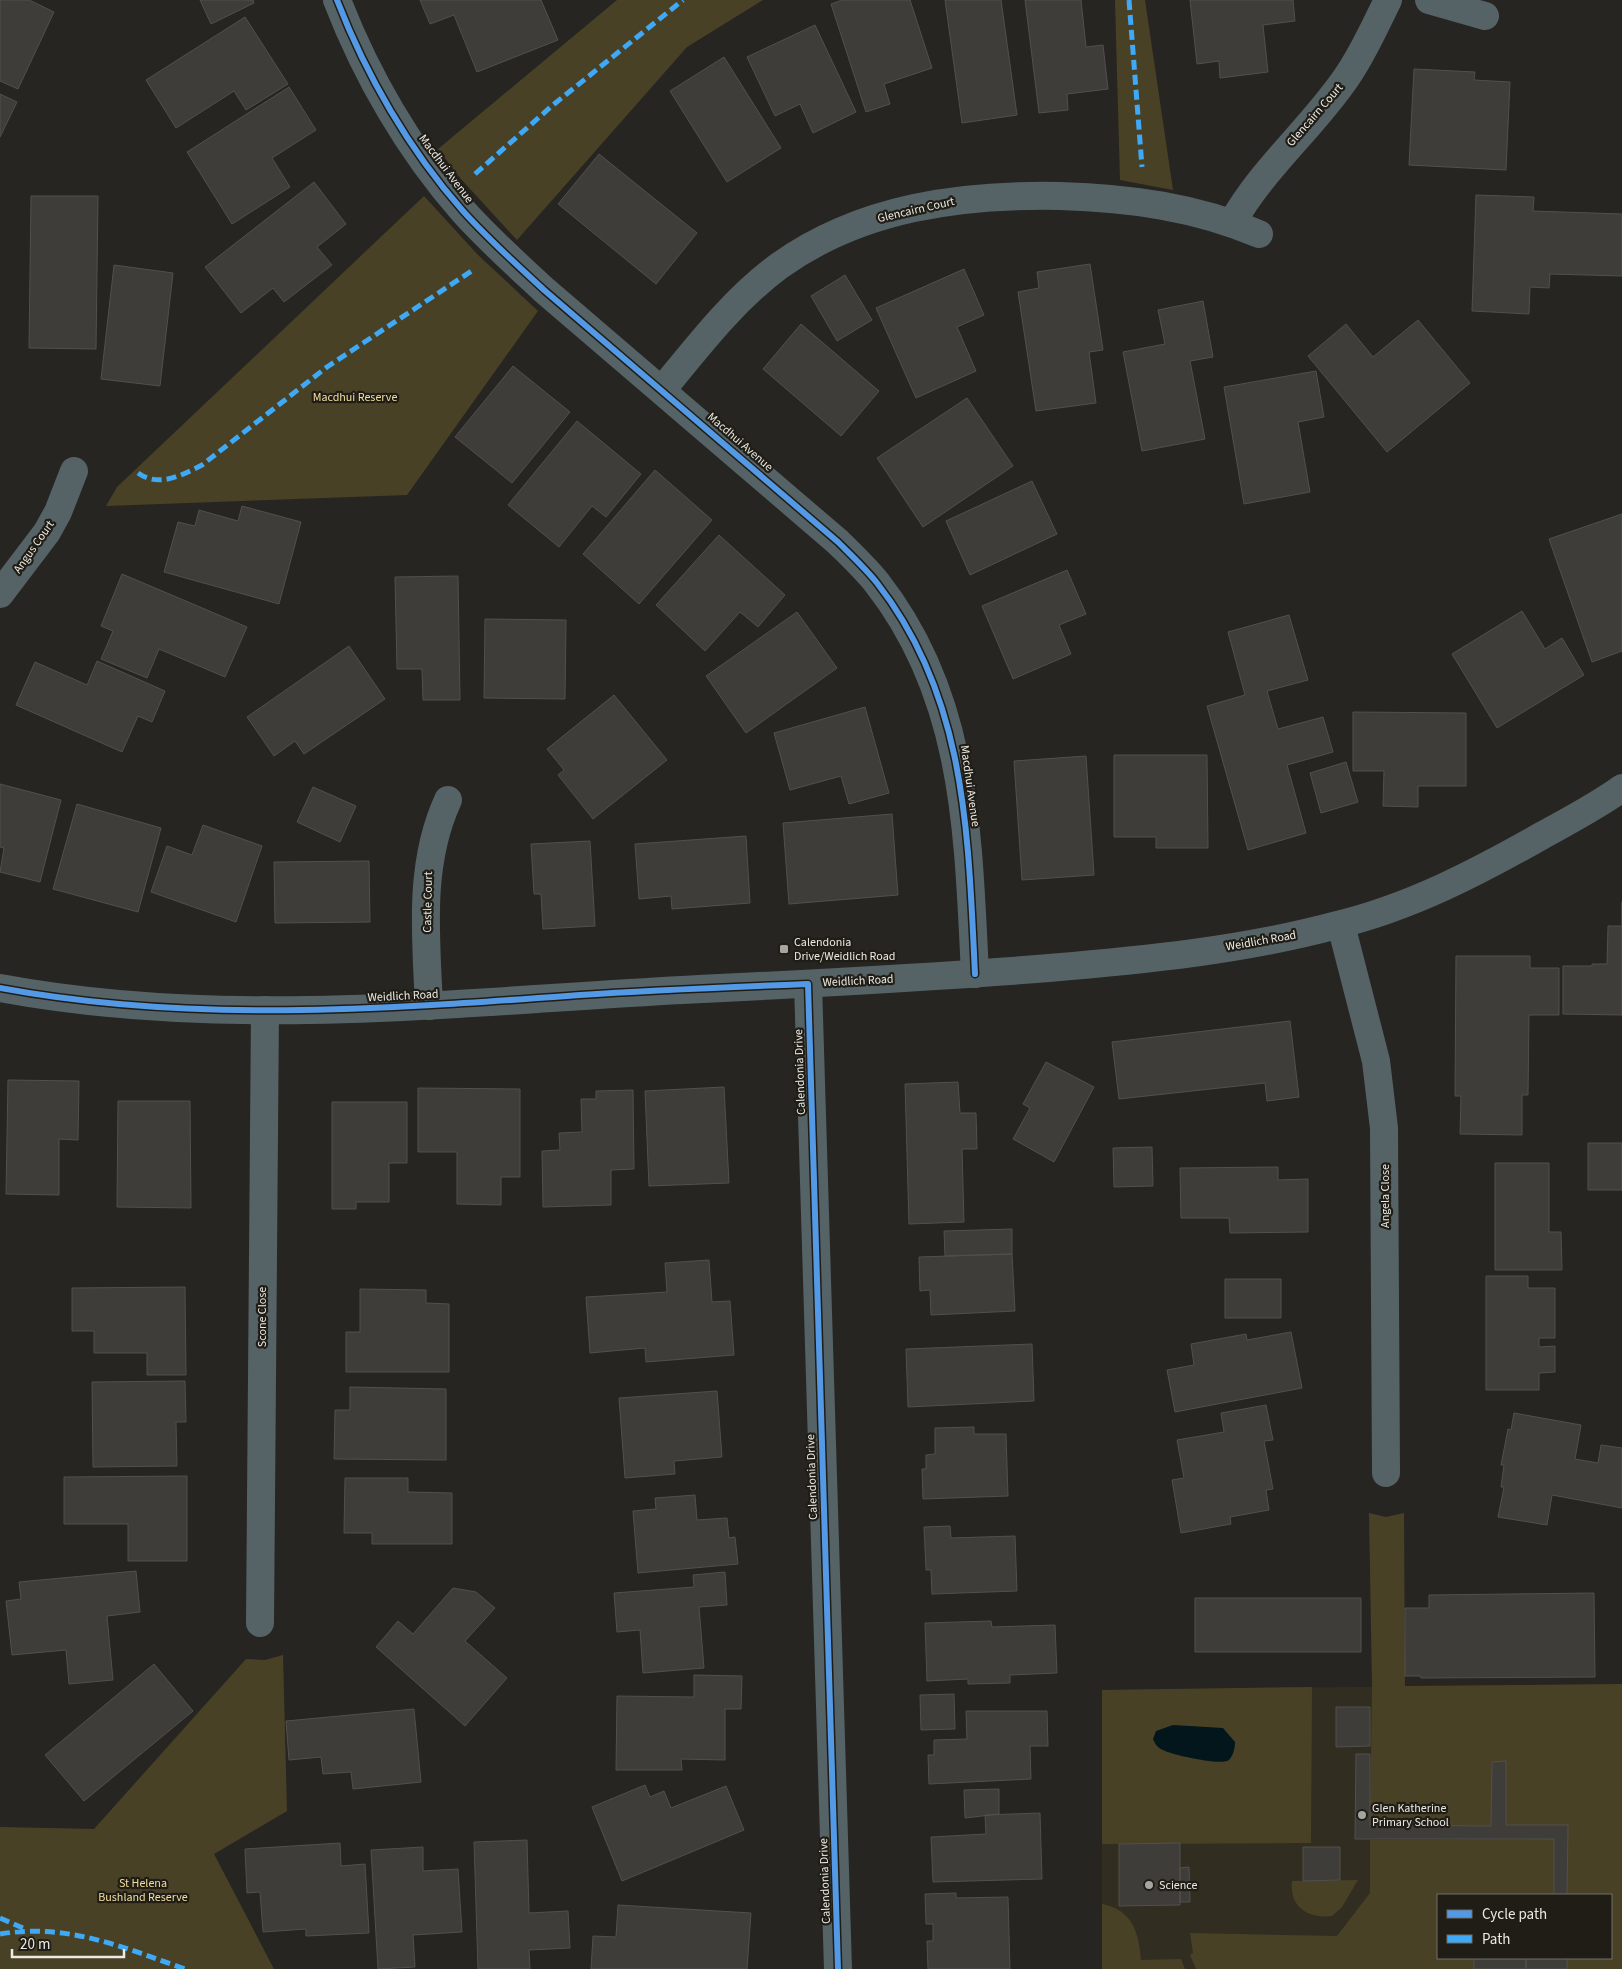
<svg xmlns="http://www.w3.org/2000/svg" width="1622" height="1969" font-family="'Source Sans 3',sans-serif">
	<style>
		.built { fill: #312d20; fill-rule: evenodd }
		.green { fill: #494126 }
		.water { fill: #03161b }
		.building { fill: #3f3d3a; stroke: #52504d }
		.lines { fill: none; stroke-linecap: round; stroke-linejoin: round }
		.minor { stroke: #566366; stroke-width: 28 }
		.tertiary { stroke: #566366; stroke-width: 28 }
		.quiet { stroke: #3fa9f5; stroke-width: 5; stroke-dasharray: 10 5; stroke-linecap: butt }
		.cycleway-casing { stroke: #1f1d15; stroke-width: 9 }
		.cycleway { stroke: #5399e6; stroke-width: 6 }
		.poi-dot { fill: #a6a5a0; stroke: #1f1d15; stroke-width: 2 }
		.labels { text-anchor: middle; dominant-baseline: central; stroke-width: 4.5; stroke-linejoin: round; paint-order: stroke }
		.street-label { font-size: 12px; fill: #ebeae4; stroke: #1f1d15 }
		.park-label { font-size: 12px; fill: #f4de9d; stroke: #1f1d15 }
		.poi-label { font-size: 12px; fill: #ebeae4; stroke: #1f1d15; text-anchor: start }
	</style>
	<rect width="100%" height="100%" fill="#262521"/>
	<path class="built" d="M 1622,1684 L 1622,1969 L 1102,1969 L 1102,1690 ZM 1438,1895 L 1611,1895 L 1611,1958 L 1438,1958 Z"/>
	<path class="green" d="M 617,0 L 763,0 L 687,47 L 517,240 L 461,179 L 438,149 Z
		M 1115,0 L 1145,0 L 1173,190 L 1120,180 Z
		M 424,196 L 478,255 L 538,311 L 407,495 L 106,506 L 117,487 Z
		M 1369,1513 L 1386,1517 L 1404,1513 L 1405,1686 L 1622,1684 L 1622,1969 L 1567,1969 L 1567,1958 L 1611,1958 L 1611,1895 L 1567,1895 L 1568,1825 L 1506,1825 L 1506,1761 L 1492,1762 L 1491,1826 L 1370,1825 L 1372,1686 Z
		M 283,1655 L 287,1811 L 214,1854 L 274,1969 L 0,1969 L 0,1827 L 94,1829 L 246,1659 L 265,1660 Z
		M 1312,1687 L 1311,1843 L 1102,1844 L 1102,1690 Z
		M 1554,1839 L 1554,1895 L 1438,1895 L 1438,1958 L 1474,1958 L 1474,1969 L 1196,1969 L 1190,1955 L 1193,1953 L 1190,1933 L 1337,1936 L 1370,1893 L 1370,1840 Z
		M 1358,1880 L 1342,1907 L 1332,1916 C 1308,1919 1289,1907 1292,1881 Z
		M 1102,1904 C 1132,1910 1139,1932 1141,1960 L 1181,1959 L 1185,1969 L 1102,1969 Z"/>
	<path class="water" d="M 1173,1725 L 1223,1728 L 1235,1742 C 1235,1748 1233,1756 1229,1760 C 1222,1766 1172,1755 1163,1750 C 1158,1748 1155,1744 1153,1739 L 1156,1731 Z"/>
	<path class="building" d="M 0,0 L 29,0 L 54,12 L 18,89 L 0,81 Z
		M 200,0 L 253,0 L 254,3 L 211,24 Z
		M 420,0 L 541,0 L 558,40 L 477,72 L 454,15 L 430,24 Z
		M 842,0 L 910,0 L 932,68 L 884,84 L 890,104 L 866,112 L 831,4 Z
		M 945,0 L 1001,0 L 1017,115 L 962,123 Z
		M 1025,0 L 1081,0 L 1086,47 L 1103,45 L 1108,89 L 1067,94 L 1068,110 L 1039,113 Z
		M 1190,0 L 1293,0 L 1295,21 L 1263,25 L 1268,72 L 1220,78 L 1219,61 L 1197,64 Z
		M 245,17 L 288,84 L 246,110 L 234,91 L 176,128 L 146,80 Z
		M 815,25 L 856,112 L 813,133 L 800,104 L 775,116 L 747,57 Z
		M 724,57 L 781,148 L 727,182 L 670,91 Z
		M 1414,69 L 1475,72 L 1474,80 L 1510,82 L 1506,170 L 1409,165 Z
		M 289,87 L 316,130 L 272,158 L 290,187 L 232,224 L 187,152 Z
		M 0,94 L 17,102 L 0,137 Z
		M 599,154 L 697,233 L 656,284 L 558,204 Z
		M 314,182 L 346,224 L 317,247 L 332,265 L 284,302 L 273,288 L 241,313 L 205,267 Z
		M 1476,195 L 1534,197 L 1533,211 L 1622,214 L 1622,276 L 1550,274 L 1549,288 L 1530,287 L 1529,314 L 1472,311 Z
		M 31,196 L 98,196 L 96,349 L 29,348 Z
		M 1090,264 L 1103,350 L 1089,352 L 1096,403 L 1036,411 L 1018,292 L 1039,288 L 1037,272 Z
		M 114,265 L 173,273 L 160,386 L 101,379 Z
		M 964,269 L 984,315 L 957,327 L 976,371 L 916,398 L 876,308 Z
		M 845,275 L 872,320 L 837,341 L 811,296 Z
		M 1203,301 L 1213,357 L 1190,361 L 1205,439 L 1142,451 L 1123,352 L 1165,344 L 1158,310 Z
		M 1418,320 L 1470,383 L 1387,452 L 1308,356 L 1346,324 L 1373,357 Z
		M 801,324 L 879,391 L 841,436 L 763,369 Z
		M 513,366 L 570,412 L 512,483 L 455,437 Z
		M 1316,371 L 1324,417 L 1298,422 L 1310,492 L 1244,504 L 1224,387 Z
		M 967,398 L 1013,466 L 923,527 L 877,458 Z
		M 577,421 L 641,474 L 606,517 L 592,506 L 559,547 L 508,505 Z
		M 655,470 L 712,520 L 639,604 L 583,554 Z
		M 1032,481 L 1057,534 L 970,575 L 946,521 Z
		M 242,506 L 301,522 L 279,604 L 164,572 L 178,522 L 195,526 L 199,510 L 238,521 Z
		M 1622,514 L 1622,651 L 1592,662 L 1549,539 Z
		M 719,535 L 785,595 L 758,627 L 740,612 L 705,651 L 656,605 Z
		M 1067,570 L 1086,614 L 1059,625 L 1071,654 L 1013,679 L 982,606 Z
		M 122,574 L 247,627 L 225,677 L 159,649 L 147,678 L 101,659 L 113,631 L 101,626 Z
		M 458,576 L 460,700 L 423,700 L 422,669 L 397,669 L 395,577 Z
		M 1522,611 L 1545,649 L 1562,638 L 1584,675 L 1497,728 L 1452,654 Z
		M 797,612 L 837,668 L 746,733 L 706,676 Z
		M 1289,615 L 1308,680 L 1267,691 L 1278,729 L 1323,717 L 1333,752 L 1287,765 L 1306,833 L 1248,850 L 1207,706 L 1245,695 L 1228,632 Z
		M 485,619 L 566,620 L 565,699 L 484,698 Z
		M 349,646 L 385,699 L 304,754 L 295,741 L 274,756 L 247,717 Z
		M 97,661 L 165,691 L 152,722 L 138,716 L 122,752 L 16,705 L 35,662 L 87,685 Z
		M 614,695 L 667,760 L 593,819 L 558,775 L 564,770 L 547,749 Z
		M 865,707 L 889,793 L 849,804 L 841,776 L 790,790 L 774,733 Z
		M 1353,712 L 1466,713 L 1466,786 L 1418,786 L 1418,807 L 1383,806 L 1384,771 L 1353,771 Z
		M 1114,755 L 1207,755 L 1208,848 L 1156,848 L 1156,837 L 1114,837 Z
		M 1086,756 L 1094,875 L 1022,880 L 1014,761 Z
		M 1346,762 L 1358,802 L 1321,813 L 1310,773 Z
		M 0,784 L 61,800 L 40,882 L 0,872 L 4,848 L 0,847 Z
		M 313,787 L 356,806 L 340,842 L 297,822 Z
		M 77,804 L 161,828 L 138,912 L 53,889 Z
		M 892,814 L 898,895 L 789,904 L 783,823 Z
		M 203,825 L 262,846 L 236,922 L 151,892 L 167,846 L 192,855 Z
		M 746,836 L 750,903 L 672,909 L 671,896 L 639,899 L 635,844 Z
		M 590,841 L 595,926 L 543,929 L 541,894 L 534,894 L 531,844 Z
		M 369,861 L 370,922 L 275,923 L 274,862 Z
		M 1622,902 L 1622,1015 L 1563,1014 L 1563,966 L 1592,966 L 1592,964 L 1607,964 L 1608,926 L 1622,926 Z
		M 1456,956 L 1530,956 L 1530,968 L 1559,968 L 1559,1015 L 1529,1015 L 1528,1095 L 1522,1095 L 1522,1135 L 1460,1134 L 1461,1096 L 1455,1096 Z
		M 1290,1021 L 1299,1097 L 1267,1101 L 1265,1083 L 1119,1099 L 1112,1042 Z
		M 1046,1062 L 1094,1087 L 1054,1162 L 1013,1139 L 1030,1108 L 1023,1104 Z
		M 8,1080 L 79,1081 L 78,1140 L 59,1139 L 59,1195 L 6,1194 Z
		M 958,1082 L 960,1113 L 976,1113 L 977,1149 L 962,1149 L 964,1222 L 909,1224 L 905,1084 Z
		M 724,1087 L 729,1183 L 649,1186 L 645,1091 Z
		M 418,1088 L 520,1089 L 520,1177 L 501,1177 L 501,1205 L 457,1204 L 457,1152 L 418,1152 Z
		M 633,1090 L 634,1169 L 611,1170 L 611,1205 L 543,1207 L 542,1151 L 560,1150 L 559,1133 L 582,1132 L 581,1099 L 596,1099 L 596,1091 Z
		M 118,1101 L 190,1101 L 191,1208 L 117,1207 Z
		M 332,1102 L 407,1102 L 407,1163 L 389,1163 L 389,1202 L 356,1202 L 356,1209 L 332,1209 Z
		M 1588,1143 L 1622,1143 L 1622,1190 L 1588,1190 Z
		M 1152,1147 L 1153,1186 L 1114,1187 L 1113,1148 Z
		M 1495,1163 L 1549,1163 L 1549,1232 L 1561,1232 L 1562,1270 L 1495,1270 Z
		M 1278,1167 L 1278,1180 L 1308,1179 L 1308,1232 L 1230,1233 L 1229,1218 L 1181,1218 L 1180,1168 Z
		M 1012,1229 L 1012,1254 L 945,1256 L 944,1231 Z
		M 1012,1254 L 1015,1311 L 931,1315 L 930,1290 L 920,1291 L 919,1257 Z
		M 709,1260 L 712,1302 L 730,1301 L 734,1355 L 646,1362 L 645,1348 L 590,1353 L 586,1297 L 667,1292 L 665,1263 Z
		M 1486,1276 L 1528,1276 L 1528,1288 L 1555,1288 L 1555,1338 L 1539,1338 L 1539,1347 L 1555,1346 L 1555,1372 L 1539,1373 L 1539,1390 L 1486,1390 Z
		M 1225,1279 L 1281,1279 L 1281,1318 L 1225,1318 Z
		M 185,1287 L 186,1375 L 147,1375 L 147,1353 L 94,1353 L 94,1331 L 72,1331 L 72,1288 Z
		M 360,1289 L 426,1290 L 426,1303 L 449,1304 L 449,1372 L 346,1372 L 346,1332 L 360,1332 Z
		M 1291,1332 L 1302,1388 L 1175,1412 L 1167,1370 L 1194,1365 L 1191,1344 L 1246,1334 L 1247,1340 Z
		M 1032,1344 L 1034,1401 L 908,1407 L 906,1349 Z
		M 185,1381 L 186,1422 L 176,1422 L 177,1466 L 93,1467 L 92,1382 Z
		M 350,1387 L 446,1389 L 446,1460 L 334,1459 L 335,1410 L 350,1410 Z
		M 717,1391 L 722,1457 L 674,1461 L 675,1474 L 625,1478 L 619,1398 Z
		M 1266,1405 L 1273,1440 L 1264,1441 L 1273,1489 L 1266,1490 L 1269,1510 L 1230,1517 L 1231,1524 L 1181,1533 L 1172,1480 L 1184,1478 L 1177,1440 L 1224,1432 L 1221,1413 Z
		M 1514,1413 L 1581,1425 L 1575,1459 L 1598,1463 L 1601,1445 L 1622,1448 L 1622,1508 L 1552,1495 L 1547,1525 L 1498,1517 L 1504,1487 L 1501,1487 L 1504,1465 L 1501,1465 L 1508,1429 L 1511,1430 Z
		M 974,1427 L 974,1434 L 1006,1434 L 1008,1496 L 923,1499 L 922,1469 L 926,1469 L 926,1455 L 935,1454 L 935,1428 Z
		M 187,1476 L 187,1561 L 128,1561 L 128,1524 L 64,1524 L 64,1477 Z
		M 345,1478 L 408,1478 L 408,1492 L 452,1493 L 452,1544 L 372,1544 L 372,1533 L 344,1533 Z
		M 695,1495 L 697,1520 L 727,1518 L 729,1538 L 735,1537 L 738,1564 L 638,1573 L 633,1511 L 656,1509 L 655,1498 Z
		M 950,1526 L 951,1538 L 1015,1536 L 1017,1591 L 932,1594 L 931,1570 L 926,1570 L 924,1527 Z
		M 136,1571 L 140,1612 L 107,1616 L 113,1680 L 69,1684 L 66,1650 L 12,1655 L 6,1601 L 21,1599 L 19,1582 Z
		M 725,1572 L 727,1605 L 699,1607 L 704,1668 L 643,1673 L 640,1630 L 617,1632 L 614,1593 L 694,1587 L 693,1575 Z
		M 453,1588 L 476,1592 L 495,1608 L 465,1641 L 507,1678 L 465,1726 L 376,1647 L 398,1621 L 413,1634 Z
		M 1594,1593 L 1595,1677 L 1421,1678 L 1420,1676 L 1405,1676 L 1405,1608 L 1429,1608 L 1429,1595 Z
		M 1195,1598 L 1361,1598 L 1361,1652 L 1195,1652 Z
		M 991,1621 L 992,1627 L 1055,1625 L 1057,1673 L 1010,1675 L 1010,1683 L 968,1684 L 968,1679 L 927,1681 L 925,1623 Z
		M 154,1664 L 193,1711 L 84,1801 L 45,1755 Z
		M 694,1675 L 742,1676 L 741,1709 L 725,1709 L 725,1760 L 681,1759 L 682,1770 L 616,1770 L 617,1696 L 694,1697 Z
		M 954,1694 L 955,1729 L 921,1730 L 920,1695 Z
		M 1336,1707 L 1370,1707 L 1370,1746 L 1336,1747 Z
		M 414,1709 L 421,1782 L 353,1789 L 351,1772 L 323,1774 L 321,1757 L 289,1760 L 286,1721 Z
		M 966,1711 L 1047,1711 L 1048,1746 L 1030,1746 L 1031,1779 L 929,1784 L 928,1755 L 934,1755 L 934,1740 L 967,1739 Z
		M 1356,1754 L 1370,1754 L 1370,1825 L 1491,1826 L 1492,1762 L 1506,1761 L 1506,1825 L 1568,1825 L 1567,1895 L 1554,1895 L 1554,1839 L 1355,1839 Z
		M 645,1785 L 650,1797 L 664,1791 L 671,1808 L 726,1786 L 744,1830 L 622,1881 L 592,1807 Z
		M 999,1789 L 999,1814 L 965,1818 L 964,1790 Z
		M 1040,1813 L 1042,1879 L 933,1882 L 931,1837 L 986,1834 L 985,1815 Z
		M 527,1840 L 529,1913 L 568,1911 L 570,1948 L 529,1950 L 530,1969 L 478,1969 L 474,1842 Z
		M 340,1843 L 341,1866 L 365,1864 L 369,1933 L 306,1936 L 306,1929 L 263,1932 L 260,1892 L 247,1893 L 245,1849 Z
		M 1180,1843 L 1180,1905 L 1119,1906 L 1119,1844 Z
		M 423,1847 L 423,1871 L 458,1869 L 462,1932 L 413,1935 L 415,1967 L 378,1969 L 371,1850 Z
		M 1303,1847 L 1340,1847 L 1340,1880 L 1303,1881 Z
		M 1189,1867 L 1190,1902 L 1180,1902 L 1180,1868 Z
		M 956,1893 L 956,1898 L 1008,1897 L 1010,1969 L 928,1969 L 927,1941 L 933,1941 L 933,1924 L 926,1924 L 925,1894 Z
		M 618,1905 L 751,1913 L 747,1969 L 591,1969 L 593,1936 L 616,1937 Z
		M 1474,1958 L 1526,1958 L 1526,1969 L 1474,1969 Z
		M 1526,1958 L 1567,1958 L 1567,1969 L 1526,1969 Z"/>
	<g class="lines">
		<path class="minor" d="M 337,0 C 366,75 409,150 463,211 C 488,239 516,264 544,290 L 838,542 C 851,555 866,569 877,583 C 967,698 968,835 975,974
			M 1429,0 L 1485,16
			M 1232,223 C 1263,168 1311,129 1346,78 C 1363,54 1375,26 1388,0
			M 662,390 C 698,346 733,300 779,266 C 861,207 962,194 1060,196 C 1129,198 1196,207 1259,234
			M 0,594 L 47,532 L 58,512 L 74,471
			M 1341,925 L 1376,1061 L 1384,1128 L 1386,1473
			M 808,984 L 838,1969
			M 429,1006 C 426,937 418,865 448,800
			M 260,1623 L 265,1010"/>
		<path class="tertiary" d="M 0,988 C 226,1030 455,1002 682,990 C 805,984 927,978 1049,968 C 1145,960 1244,950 1337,925 C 1411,907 1478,872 1543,835 C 1570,820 1597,806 1622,788"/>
		<path class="quiet" d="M 1129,0 L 1142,167
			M 475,174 L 553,105 L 683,0
			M 138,473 C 159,488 182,475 202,465 L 327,367 L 473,270
			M 0,1918 L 25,1929
			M 0,1934 C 68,1923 122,1947 185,1969"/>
		<g class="cycleway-casing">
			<path id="cycleway" d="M 337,0 C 366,75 409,150 463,211 C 488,239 516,264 544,290 L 838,542 C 851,555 866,569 877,583 C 967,698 968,835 975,974
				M 0,988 C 192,1024 387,1009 580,995 C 656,990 732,987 808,984 L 838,1969"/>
		</g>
		<use href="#cycleway" class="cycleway"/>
	</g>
	<g class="poi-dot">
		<rect x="779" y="944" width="10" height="10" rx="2.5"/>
		<circle cx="1362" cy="1815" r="5"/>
		<circle cx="1149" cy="1885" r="5"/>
	</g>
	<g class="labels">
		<g class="street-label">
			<text transform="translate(1315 115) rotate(-49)">Glencairn Court</text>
			<text transform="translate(446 169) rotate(53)">Macdhui Avenue</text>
			<text transform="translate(916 210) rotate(-13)">Glencairn Court</text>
			<text transform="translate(740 442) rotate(41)">Macdhui Avenue</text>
			<text transform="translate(34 547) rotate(-55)">Angus Court</text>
			<text transform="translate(970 786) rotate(82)">Macdhui Avenue</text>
			<text transform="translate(428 902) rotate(-89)">Castle Court</text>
			<text transform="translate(1261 941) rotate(-10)">Weidlich Road</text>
			<text transform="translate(858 981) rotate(-3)">Weidlich Road</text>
			<text transform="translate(403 996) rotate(-3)">Weidlich Road</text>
			<text transform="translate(800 1072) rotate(-92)">Calendonia Drive</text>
			<text transform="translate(1385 1196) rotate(-90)">Angela Close</text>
			<text transform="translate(262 1317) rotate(-90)">Scone Close</text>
			<text transform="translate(812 1477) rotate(-92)">Calendonia Drive</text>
			<text transform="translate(825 1881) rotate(-92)">Calendonia Drive</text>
		</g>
		<g class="park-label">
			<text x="355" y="397">Macdhui Reserve</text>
			<text x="143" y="1883">St Helena<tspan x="143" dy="14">Bushland Reserve</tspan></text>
		</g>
		<g class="poi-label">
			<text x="794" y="942">Calendonia<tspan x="794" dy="14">Drive/Weidlich Road</tspan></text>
			<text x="1372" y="1808">Glen Katherine<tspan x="1372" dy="14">Primary School</tspan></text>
			<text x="1159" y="1885">Science</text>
		</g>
	</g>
	<rect x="1437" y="1894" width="175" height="65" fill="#1f1d15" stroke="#716f68"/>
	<rect x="1447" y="1910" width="25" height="8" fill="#5399e6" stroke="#716f68"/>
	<text x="1482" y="1919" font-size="15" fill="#ebeae4">Cycle path</text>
	<rect x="1447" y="1935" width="25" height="8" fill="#3fa9f5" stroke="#716f68"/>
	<text x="1482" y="1944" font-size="15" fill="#ebeae4">Path</text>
	<path d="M12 1949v8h112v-8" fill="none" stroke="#ebeae4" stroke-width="2.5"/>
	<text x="20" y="1949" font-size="15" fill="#ebeae4" stroke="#1f1d15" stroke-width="4" paint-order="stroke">20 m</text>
</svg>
